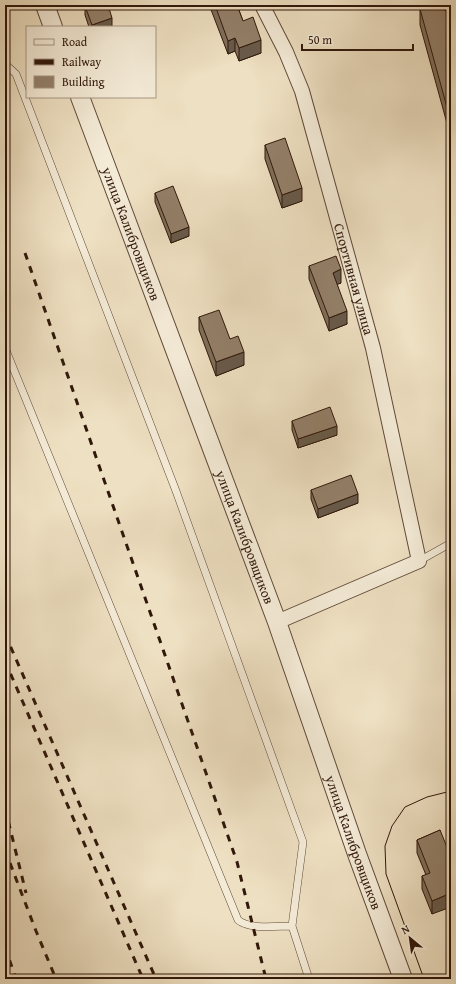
<svg xmlns="http://www.w3.org/2000/svg" width="456" height="984" font-family="'Gentium Book Plus',serif">
	<style>
		.lines { fill: none; stroke-linecap: round; stroke-linejoin: round }
		.service-casing { stroke: #604938; stroke-width: 8 }
		.minor-casing { stroke: #604938; stroke-width: 16 }
		.tertiary-casing { stroke: #604938; stroke-width: 20 }
		.service { stroke: #f4ebd7; stroke-width: 7 }
		.minor { stroke: #f4ebd7; stroke-width: 14 }
		.tertiary { stroke: #f4ebd7; stroke-width: 18 }
		.tram { stroke: #30170a; stroke-width: 1 }
		.rail { stroke: #30170a; stroke-width: 3; stroke-dasharray: 7 7; stroke-linecap: butt }
		.wall { fill: #7e6e5b; stroke: #30170a }
		.shaded-wall { fill: #675a4a; stroke: #30170a }
		.building { fill: #93806a; stroke: #30170a }
		.labels { text-anchor: middle; dominant-baseline: central; stroke-width: 4; stroke-linejoin: round; paint-order: stroke }
		.street-label { font-size: 14px; fill: #30170a; stroke: #f4ebd7 }
	</style>
	<rect width="100%" height="100%" fill="#eee0c2"/>
	<filter id="stains"><feTurbulence type="fractalNoise" baseFrequency=".005" numOctaves="4"/><feColorMatrix values="0 0 0 0 .2 0 0 0 0 .09 0 0 0 0 .02 0 0 0 .5 -.17"/></filter>
	<radialGradient id="worn" r=".72"><stop offset=".6" stop-color="#630" stop-opacity="0"/><stop offset="1" stop-color="#630" stop-opacity=".3"/></radialGradient>
	<g class="lines">
		<g class="service-casing">
			<path id="service" d="M 450,5 L 451,10
				M 5,64 L 16,74 L 176,491 L 303,842 L 292,926 L 309,979
				M 5,348 L 238,920 C 250,930 277,926 292,926
				M 419,561 L 451,543"/>
		</g>
		<g class="minor-casing">
			<g id="minor">
				<path id="s1" d="M 262,5 L 286,52 L 302,91 L 373,348 L 419,561 L 277,622"/>
			</g>
		</g>
		<g class="tertiary-casing">
			<g id="tertiary">
				<path d="M 45,5 L 53,27"/>
				<path id="s2" d="M 80,97 L 277,622 L 357,854 L 403,979"/>
			</g>
		</g>
		<use href="#service" class="service"/>
		<use href="#minor" class="minor"/>
		<use href="#tertiary" class="tertiary"/>
		<path class="tram" d="M 424,979 L 386,874 L 385,846 L 392,826 L 405,807 L 427,797 L 451,791
			M 444,979 L 451,965"/>
		<path class="rail" d="M 25,253 L 237,862 L 266,979
			M 5,634 L 156,979
			M 5,661 L 143,979
			M 5,808 L 26,893
			M 5,850 L 36,931 L 56,979
			M 5,947 L 16,979"/>
	</g>
	<path class="wall" d="M 210,5 L 237,5 L 243,21 L 261,53 L 239,61 L 235,51 L 228,54 L 210,7 Z
		M 85,6 L 112,27 L 89,27 L 85,15 Z
		M 420,9 L 445,11 L 451,9 L 451,138 L 420,25 Z
		M 265,145 L 302,201 L 282,208 L 265,159 Z
		M 155,193 L 189,236 L 171,243 L 155,202 Z
		M 309,266 L 341,283 L 337,284 L 347,324 L 329,331 L 309,279 Z
		M 199,317 L 230,339 L 244,365 L 216,376 L 199,330 Z
		M 292,421 L 337,435 L 298,448 L 292,430 Z
		M 311,490 L 358,503 L 318,518 L 311,499 Z
		M 440,830 L 432,914 L 422,889 L 422,876 L 426,875 L 417,853 L 417,840 Z"/>
	<path class="shaded-wall" d="M 112,18 L 112,27 L 92,27 L 92,25 Z
		M 235,38 L 235,51 L 228,54 L 228,41 Z
		M 261,40 L 261,53 L 239,61 L 239,48 Z
		M 302,188 L 302,201 L 282,208 L 282,195 Z
		M 189,227 L 189,236 L 171,243 L 171,234 Z
		M 341,269 L 341,283 L 333,286 L 333,273 Z
		M 347,311 L 347,324 L 329,331 L 329,318 Z
		M 244,352 L 244,365 L 216,376 L 216,362 Z
		M 337,426 L 337,435 L 298,448 L 298,439 Z
		M 358,494 L 358,503 L 318,518 L 318,509 Z
		M 451,893 L 451,907 L 432,914 L 432,901 Z"/>
	<path class="building" d="M 89,5 L 108,5 L 112,18 L 92,25 L 85,6 Z
		M 215,5 L 237,5 L 243,21 L 253,17 L 261,40 L 239,48 L 235,38 L 228,41 Z
		M 435,5 L 443,5 L 445,11 L 451,9 L 451,122 L 420,9 Z
		M 285,138 L 302,188 L 282,195 L 265,145 Z
		M 173,186 L 189,227 L 171,234 L 155,193 Z
		M 336,256 L 341,269 L 333,273 L 347,311 L 329,318 L 309,266 Z
		M 219,310 L 230,339 L 238,336 L 244,352 L 216,362 L 199,317 Z
		M 330,407 L 337,426 L 298,439 L 292,421 Z
		M 351,475 L 358,494 L 318,509 L 311,490 Z
		M 440,830 L 451,857 L 451,893 L 432,901 L 422,876 L 430,873 L 417,840 Z"/>
	<g class="labels">
		<g class="street-label">
			<text stroke="none"><textPath href="#s2" startOffset="146">улица Калибровщиков</textPath></text>
			<text stroke="none"><textPath href="#s1" startOffset="290">Спортивная улица</textPath></text>
			<text stroke="none"><textPath href="#s2" startOffset="470">улица Калибровщиков</textPath></text>
			<text stroke="none"><textPath href="#s2" startOffset="794">улица Калибровщиков</textPath></text>
		</g>
	</g>
	<rect width="456" height="984" fill="none" stroke="#eee0c2" stroke-width="20"/>
	<rect x="6" y="6" width="444" height="972" fill="none" stroke="#30170a" stroke-width="2"/>
	<rect x="10" y="10" width="436" height="964" fill="none" stroke="#30170a"/>
	<rect x="26" y="26" width="130" height="72" fill="#f4ebd7" stroke="#a69685"/>
	<rect x="34" y="39" width="20" height="6" fill="#f4ebd7" stroke="#a69685"/>
	<text x="62" y="46" font-size="12" fill="#30170a">Road</text>
	<rect x="34" y="59" width="20" height="6" fill="#30170a" stroke="#a69685"/>
	<text x="62" y="66" font-size="12" fill="#30170a">Railway</text>
	<rect x="34" y="76" width="20" height="12" fill="#93806a" stroke="#a69685"/>
	<text x="62" y="86" font-size="12" fill="#30170a">Building</text>
	<g transform="translate(410 938) rotate(331)" stroke="#f4ebd7" stroke-width="3" paint-order="stroke">
	<path d="M0-3L7 15L0 10L-7 15Z" fill="#30170a"/>
	<text y="-6" font-size="11" font-weight="bold" text-anchor="middle" fill="#30170a">N</text>
	</g>
	<path d="M302 44v6h111v-6" fill="none" stroke="#30170a" stroke-width="2"/>
	<text x="308" y="44" font-size="12" fill="#30170a" stroke="#f4ebd7" stroke-width="3" paint-order="stroke">50 m</text>
	<rect width="100%" height="100%" filter="url(#stains)"/>
	<rect width="100%" height="100%" fill="url(#worn)"/>
</svg>
